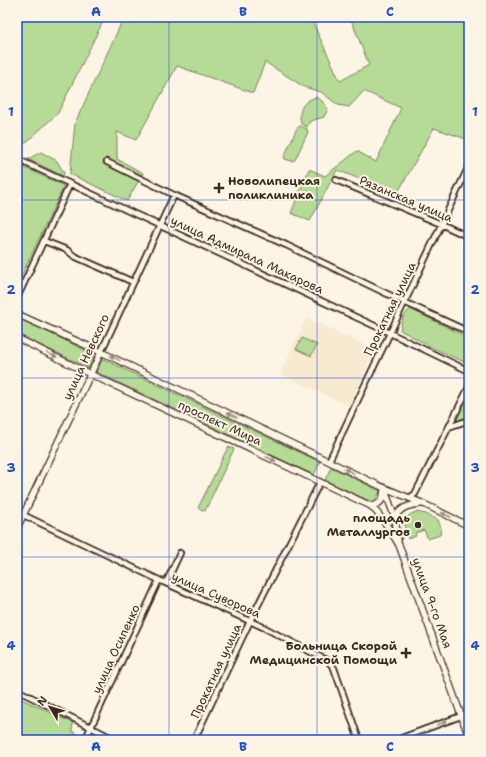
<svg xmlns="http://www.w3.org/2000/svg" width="486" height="757" font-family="'Shantell Sans',sans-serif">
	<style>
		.built { fill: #f8ead1 }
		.green { fill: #b6db96; stroke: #78825a }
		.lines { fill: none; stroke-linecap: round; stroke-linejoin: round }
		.minor-casing { stroke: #3b2a1e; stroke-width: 8 }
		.major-casing { stroke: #3b2a1e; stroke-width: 8 }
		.minor { stroke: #fcf5e5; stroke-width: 4.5 }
		.major { stroke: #fcf5e5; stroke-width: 5.5 }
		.oneway { fill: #9c9082 }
		.grid { fill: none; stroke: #1d4ed8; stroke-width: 1; stroke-opacity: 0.55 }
		.poi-dot { fill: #3b2a1e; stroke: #fcf5e5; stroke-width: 1.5 }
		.labels { text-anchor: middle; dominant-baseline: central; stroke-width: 4; stroke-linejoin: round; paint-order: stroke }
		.poi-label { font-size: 12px; font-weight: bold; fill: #3b2a1e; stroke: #fcf5e5; text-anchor: end }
		.street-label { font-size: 12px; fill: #3b2a1e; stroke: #fcf5e5 }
		.neatline { fill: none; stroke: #1d4ed8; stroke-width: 1.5 }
		.grid-label { font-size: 13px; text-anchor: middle; font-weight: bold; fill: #1d4ed8 }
	</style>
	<rect width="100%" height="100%" fill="#fcf5e5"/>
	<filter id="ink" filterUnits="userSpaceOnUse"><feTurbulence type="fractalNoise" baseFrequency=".025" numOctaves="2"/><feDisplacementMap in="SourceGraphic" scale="8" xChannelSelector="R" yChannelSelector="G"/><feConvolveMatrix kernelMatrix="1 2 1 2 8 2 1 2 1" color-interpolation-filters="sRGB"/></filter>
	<g filter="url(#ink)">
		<path class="built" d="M 306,318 L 375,349 L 349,406 L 280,374 Z"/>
		<path class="green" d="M 17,17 L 105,17 L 58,113 L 19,149 L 17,148 Z
			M 124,17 L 327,17 L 313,23 L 340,81 L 369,65 L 350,17 L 469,17 L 469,140 L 434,128 L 397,194 L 337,170 L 310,221 L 291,213 L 309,169 L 325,176 L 357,151 L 376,162 L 401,108 L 364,91 L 349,107 L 338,105 L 321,92 L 304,87 L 265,62 L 253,93 L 177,66 L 136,140 L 117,132 L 117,159 L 143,173 L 127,201 L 70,174 L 75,123 Z
			M 316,97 L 322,101 L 328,109 L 324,117 L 310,121 L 307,127 L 301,124 C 298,109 302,102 316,97 Z
			M 300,126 L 307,129 L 308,132 L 295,160 L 291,161 L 285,159 L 284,157 L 297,128 Z
			M 41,152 L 57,161 L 64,173 L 63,176 L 28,159 Z
			M 21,166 L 64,186 L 17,285 L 17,174 Z
			M 410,309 L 469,338 L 469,364 L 435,349 L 400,330 L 403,317 Z
			M 19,318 L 95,355 L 89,368 L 17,334 L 17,322 Z
			M 302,338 L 317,345 L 311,356 L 296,349 Z
			M 103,359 L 320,462 L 314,475 L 96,372 Z
			M 469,392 L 469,417 L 456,421 L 456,420 Z
			M 228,447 L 234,449 L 205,511 L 198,508 Z
			M 331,467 L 380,491 L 374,503 L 325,480 Z
			M 417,512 L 426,514 L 438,520 L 441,528 L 440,535 L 428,539 L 424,530 L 415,533 L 416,536 L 408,539 C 404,528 401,515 417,512 Z
			M 17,697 L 73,723 L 72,731 L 81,737 L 79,740 L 17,740 Z"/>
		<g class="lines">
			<g class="minor-casing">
				<path id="minor" d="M 17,159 L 390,333 L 469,371
					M 107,162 L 174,195 L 286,245 L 404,302 L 469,332
					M 336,180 L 441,224 L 469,237
					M 44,241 L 67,250 L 74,256 L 133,282
					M 17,298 L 70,184
					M 101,352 L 174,195
					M 449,427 L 469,420
					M 329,461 L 353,410 L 390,333 L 469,166
					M 409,498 L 415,494 L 469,387
					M 17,512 L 159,580 L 263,627 L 328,661 L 334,668 L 359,740
					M 166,583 L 180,553
					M 17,690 L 116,740
					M 85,740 L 159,580
					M 194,740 L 250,621 L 320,482
					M 396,740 L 461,716"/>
			</g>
			<g class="major-casing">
				<path id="major" d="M 17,314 L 101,352 L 380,486 L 424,504 L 469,526
					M 17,338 L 90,374 L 371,506 C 382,517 391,531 399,545 L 469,737
					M 384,488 L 395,518 L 398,541
					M 371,506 C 381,504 383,501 384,490
					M 394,519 C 400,507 409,505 421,504
					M 17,528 L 101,352
					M 461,716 L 469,713"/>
			</g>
			<use href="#minor" class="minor"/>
			<use href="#major" class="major"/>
		</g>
		<defs><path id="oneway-solid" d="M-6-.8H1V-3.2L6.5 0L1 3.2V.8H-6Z"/></defs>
		<g class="oneway">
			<use href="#oneway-solid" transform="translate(52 355) rotate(26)"/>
			<use href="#oneway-solid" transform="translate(115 358) rotate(-154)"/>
			<use href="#oneway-solid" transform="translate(232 415) rotate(-154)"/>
			<use href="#oneway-solid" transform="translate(271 459) rotate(25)"/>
			<use href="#oneway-solid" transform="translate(349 471) rotate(-154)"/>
			<use href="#oneway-solid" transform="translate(446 515) rotate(-155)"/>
			<use href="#oneway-solid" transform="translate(442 723) rotate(-20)"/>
		</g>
	</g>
	<path class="grid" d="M 169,17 L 169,740M 317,17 L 317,740M 17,200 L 469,200M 17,378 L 469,378M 17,557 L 469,557"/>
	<g class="poi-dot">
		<path d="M217 182h4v4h4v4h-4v4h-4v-4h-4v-4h4z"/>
		<circle cx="418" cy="525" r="4"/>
		<path d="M404 647h4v4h4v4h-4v4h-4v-4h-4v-4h4z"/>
	</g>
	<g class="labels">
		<g class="poi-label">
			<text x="228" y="181" text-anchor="start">Новолипецкая<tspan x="228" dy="14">поликлиника</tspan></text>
			<text x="410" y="518">площадь<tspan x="410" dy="14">Металлургов</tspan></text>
			<text x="397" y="646">Больница Скорой<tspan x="397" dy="14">Медицинской Помощи</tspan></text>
		</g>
		<g class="street-label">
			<text transform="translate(406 199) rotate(23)">Рязанская улица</text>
			<text transform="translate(247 255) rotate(25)">улица Адмирала Макарова</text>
			<text transform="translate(390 309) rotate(-64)">Прокатная улица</text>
			<text transform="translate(86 357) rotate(-65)">улица Невского</text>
			<text transform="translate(220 423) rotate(25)">проспект Мира</text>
			<text transform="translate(216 595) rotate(24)">улица Суворова</text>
			<text transform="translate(432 603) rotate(70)">улица 9-го Мая</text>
			<text transform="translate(116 649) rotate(-65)">улица Осипенко</text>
			<text transform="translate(216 671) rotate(-65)">Прокатная улица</text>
		</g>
	</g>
	<rect width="486" height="757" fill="none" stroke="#fcf5e5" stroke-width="44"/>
	<g transform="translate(50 707) rotate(308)" stroke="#fcf5e5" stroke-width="3" paint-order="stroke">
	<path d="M0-3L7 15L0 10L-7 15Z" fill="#3b2a1e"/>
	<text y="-6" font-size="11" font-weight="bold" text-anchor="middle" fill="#3b2a1e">N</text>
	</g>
	<rect x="22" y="22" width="442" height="713" class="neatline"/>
	<g class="grid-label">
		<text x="96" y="16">A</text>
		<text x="243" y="16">B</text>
		<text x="390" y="16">C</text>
		<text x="11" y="116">1</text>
		<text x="475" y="116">1</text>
		<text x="11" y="294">2</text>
		<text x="475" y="294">2</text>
		<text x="11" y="472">3</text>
		<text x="475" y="472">3</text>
		<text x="11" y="650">4</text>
		<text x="475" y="650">4</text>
		<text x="96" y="751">A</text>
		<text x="243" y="751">B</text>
		<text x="390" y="751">C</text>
	</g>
</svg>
